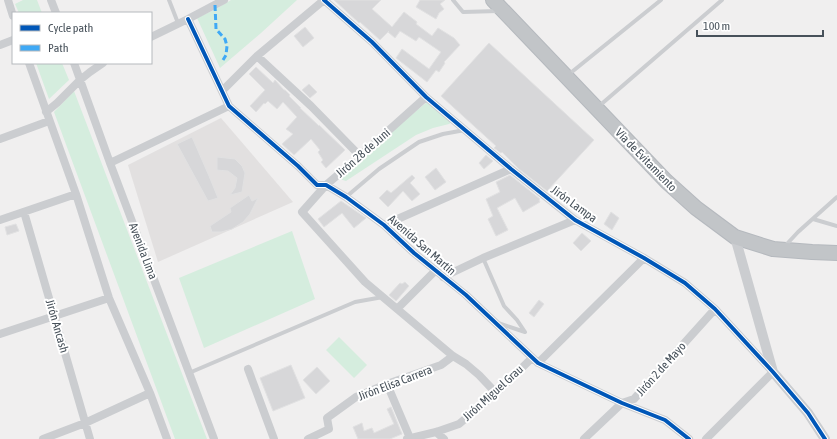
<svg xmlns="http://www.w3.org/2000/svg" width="837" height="439" font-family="'Asap Condensed',sans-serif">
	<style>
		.education { fill: #e2e0e0 }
		.green { fill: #d5edde }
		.building { fill: #d7d7d9; stroke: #e1e1e2 }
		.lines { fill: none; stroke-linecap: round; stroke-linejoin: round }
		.trunk-casing { stroke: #b5b9be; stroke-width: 16 }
		.service { stroke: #cbcdd0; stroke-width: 4 }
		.minor { stroke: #cbcdd0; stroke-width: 8 }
		.tertiary { stroke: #cbcdd0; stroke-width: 10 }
		.trunk { stroke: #c2c5c8; stroke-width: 14 }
		.quiet { stroke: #3fa9f5; stroke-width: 3; stroke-dasharray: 6 3; stroke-linecap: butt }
		.cycleway-casing { stroke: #fff; stroke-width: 6 }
		.cycleway { stroke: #0057b8; stroke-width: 4 }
		.labels { text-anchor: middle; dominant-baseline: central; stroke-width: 4; stroke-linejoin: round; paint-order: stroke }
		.street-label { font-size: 12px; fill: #47515a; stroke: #fff }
	</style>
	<rect width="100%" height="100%" fill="#f0efef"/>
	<path class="education" d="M 221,118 L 293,202 L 158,262 L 128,165 Z"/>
	<path class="green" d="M 23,0 L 37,0 L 42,13 L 19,13 L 15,4 Z
		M 231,0 L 297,0 L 261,33 L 220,68 L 197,18 L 216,9 Z
		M 36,63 L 62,63 L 69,80 L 49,99 Z
		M 74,91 L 207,439 L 175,439 L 54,112 Z
		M 427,102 L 452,122 L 449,124 L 433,128 L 416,135 L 346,181 L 336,178 Z
		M 292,231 L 315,299 L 204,348 L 179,278 Z
		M 339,337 L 367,365 L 354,378 L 326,350 Z"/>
	<path class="building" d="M 334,0 L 381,0 L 372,9 L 392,27 L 404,12 L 417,22 L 416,24 L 432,36 L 438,28 L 454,38 L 460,45 L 444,62 L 445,63 L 439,72 L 436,70 L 427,82 L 396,58 L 402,49 L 429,69 L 441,52 L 419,37 L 416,41 L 400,31 L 395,38 L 388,32 L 389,31 L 380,40 L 360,22 L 359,23 Z
		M 420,0 L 445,0 L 440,4 L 444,9 L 439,13 L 436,19 L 416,7 Z
		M 305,27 L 314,38 L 303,47 L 294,36 Z
		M 489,43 L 594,140 L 547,191 L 519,169 L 502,152 L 501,153 L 494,148 L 496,146 L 441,96 Z
		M 256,67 L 273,83 L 275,80 L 284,90 L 285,90 L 290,95 L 289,96 L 301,108 L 300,108 L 319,126 L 319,125 L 345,150 L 326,168 L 321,162 L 323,160 L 318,152 L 320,150 L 311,139 L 294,155 L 282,144 L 293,134 L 286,129 L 297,117 L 283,102 L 277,109 L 268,101 L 265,104 L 264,103 L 256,112 L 250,106 L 265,90 L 249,74 Z
		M 309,84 L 317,92 L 310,98 L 302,90 Z
		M 192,137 L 209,176 L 218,198 L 208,201 L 177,144 Z
		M 486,155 L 493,161 L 484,169 L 479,163 Z
		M 217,157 L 235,159 L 242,166 L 245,173 L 242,192 L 230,195 L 235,188 L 237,178 L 228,171 L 217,170 Z
		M 436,168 L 446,182 L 435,190 L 425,177 Z
		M 412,175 L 415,178 L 410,183 L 420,194 L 412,201 L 403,191 L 388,207 L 379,198 L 387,190 L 391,193 Z
		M 510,175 L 540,199 L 539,200 L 540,202 L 523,212 L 515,198 L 497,208 L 508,230 L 496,236 L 488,219 L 493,216 L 486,199 L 500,192 L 496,182 Z
		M 249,195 L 252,201 L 258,198 L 250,214 L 243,222 L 232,229 L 221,232 L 212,232 L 210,226 L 231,212 L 230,208 Z
		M 341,201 L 366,218 L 354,228 L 342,213 L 324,227 L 318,219 Z
		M 611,212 L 619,218 L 612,230 L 604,224 Z
		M 16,224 L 19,231 L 7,235 L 5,227 Z
		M 582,233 L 591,241 L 581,251 L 573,243 Z
		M 405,282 L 409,286 L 396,301 L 389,295 L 400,283 L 402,284 Z
		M 539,300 L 544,304 L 534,317 L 529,313 Z
		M 291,365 L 305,398 L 273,411 L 260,378 Z
		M 317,367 L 330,381 L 316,394 L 303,380 Z
		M 391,407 L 402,434 L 390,439 L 358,439 L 353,427 L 362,423 L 364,431 L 372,428 L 374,433 L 394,424 L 387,409 Z"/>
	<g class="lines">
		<g class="trunk-casing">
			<path id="trunk" d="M 493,0 L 666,181 L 696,208 L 735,237 L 773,249 L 812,252 L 837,253"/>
		</g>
		<path class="service" d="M 169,0 L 178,23
			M 453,0 L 463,12 L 498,11
			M 568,75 L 661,0
			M 598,107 L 722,0
			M 346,197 L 379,169 L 419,142 L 443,134 L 465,130
			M 813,219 L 837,226
			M 785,246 L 798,232 L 837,197
			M 483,258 L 504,306 L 517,320 L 525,332 L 498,323
			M 189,373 L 355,302 L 383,297"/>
		<path class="minor" d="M 8,0 L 13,16
			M 51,0 L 56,13
			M 324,0 L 372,42 L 426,97 L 511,169 L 575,220 L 644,258 L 685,283 L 715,309 L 773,372 L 706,439
			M 188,19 L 229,106 L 298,166 L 317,185 L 326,185 L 346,197 L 384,225 L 414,253 L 466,295 L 538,363 L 622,403 L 665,420 L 689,439
			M 151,37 L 188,19 L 224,0
			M 0,45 L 13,40
			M 257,56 L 311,106 L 360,156
			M 29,63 L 76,194 L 109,298 L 150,393 L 167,439
			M 74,63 L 110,163 L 147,261 L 214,439
			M 222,91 L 257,56 L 324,0
			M 426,97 L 360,156 L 326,185 L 302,212 L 365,282 L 453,356 L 466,364 L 479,375 L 496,393
			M 46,112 L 57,103 L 80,80 L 90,72 L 103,63
			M 0,139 L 49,121
			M 110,163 L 229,106
			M 24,212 L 90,439
			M 0,220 L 76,194
			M 384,225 L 511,169
			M 443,277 L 483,258 L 575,220
			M 397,309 L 435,271
			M 0,334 L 109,298
			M 538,363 L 644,258
			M 248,369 L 274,439
			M 387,384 L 410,438
			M 436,432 L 444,439
			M 43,439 L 85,423 L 150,393
			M 308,439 L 329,429 L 327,418 L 356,397 L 387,384 L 441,365 L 453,356
			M 407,439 L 436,432 L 459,424 L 496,393 L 532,358
			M 584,439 L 622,403 L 634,399 L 715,309"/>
		<path class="tertiary" d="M 735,237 L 773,372 L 808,413 L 825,439"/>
		<use href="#trunk" class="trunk"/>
		<path class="quiet" d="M 215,5 L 216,29 L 225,39 L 227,46 L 226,55 L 223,60"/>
		<g class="cycleway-casing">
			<path id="cycleway" d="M 324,0 L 372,42 L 426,97 L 511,169 L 575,220 L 644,258 L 685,283 L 715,309 L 773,372 L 808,413 L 825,439
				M 188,19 L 229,106 L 298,166 L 317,185 L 326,185 L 346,197 L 384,225 L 414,253 L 466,295 L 538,363 L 622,403 L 665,420 L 689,439"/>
		</g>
		<use href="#cycleway" class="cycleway"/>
	</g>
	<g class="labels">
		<g class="street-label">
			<text transform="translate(363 153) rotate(-41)">Jirón 28 de Juni</text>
			<text transform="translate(646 160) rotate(46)">Vía de Evitamiento</text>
			<text transform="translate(574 204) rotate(36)">Jirón Lampa</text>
			<text transform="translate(422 245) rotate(41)">Avenida San Martín</text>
			<text transform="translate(143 251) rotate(69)">Avenida Lima</text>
			<text transform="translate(57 326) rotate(74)">Jirón Ancash</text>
			<text transform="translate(661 369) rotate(-48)">Jirón 2 de Mayo</text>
			<text transform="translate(395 383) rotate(-21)">Jirón Elisa Carrera</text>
			<text transform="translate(493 393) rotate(-42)">Jirón Miguel Grau</text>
		</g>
	</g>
	<rect x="12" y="12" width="140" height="52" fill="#ffffff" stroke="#b5b9bd"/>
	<rect x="20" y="25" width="20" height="6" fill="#0057b8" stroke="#b5b9bd"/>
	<text x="48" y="32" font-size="12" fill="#47515a">Cycle path</text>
	<rect x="20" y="45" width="20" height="6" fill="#3fa9f5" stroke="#b5b9bd"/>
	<text x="48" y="52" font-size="12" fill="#47515a">Path</text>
	<path d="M697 30v6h126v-6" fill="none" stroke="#47515a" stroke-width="2"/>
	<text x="703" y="30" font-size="12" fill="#47515a" stroke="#ffffff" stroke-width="3" paint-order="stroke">100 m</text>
</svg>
